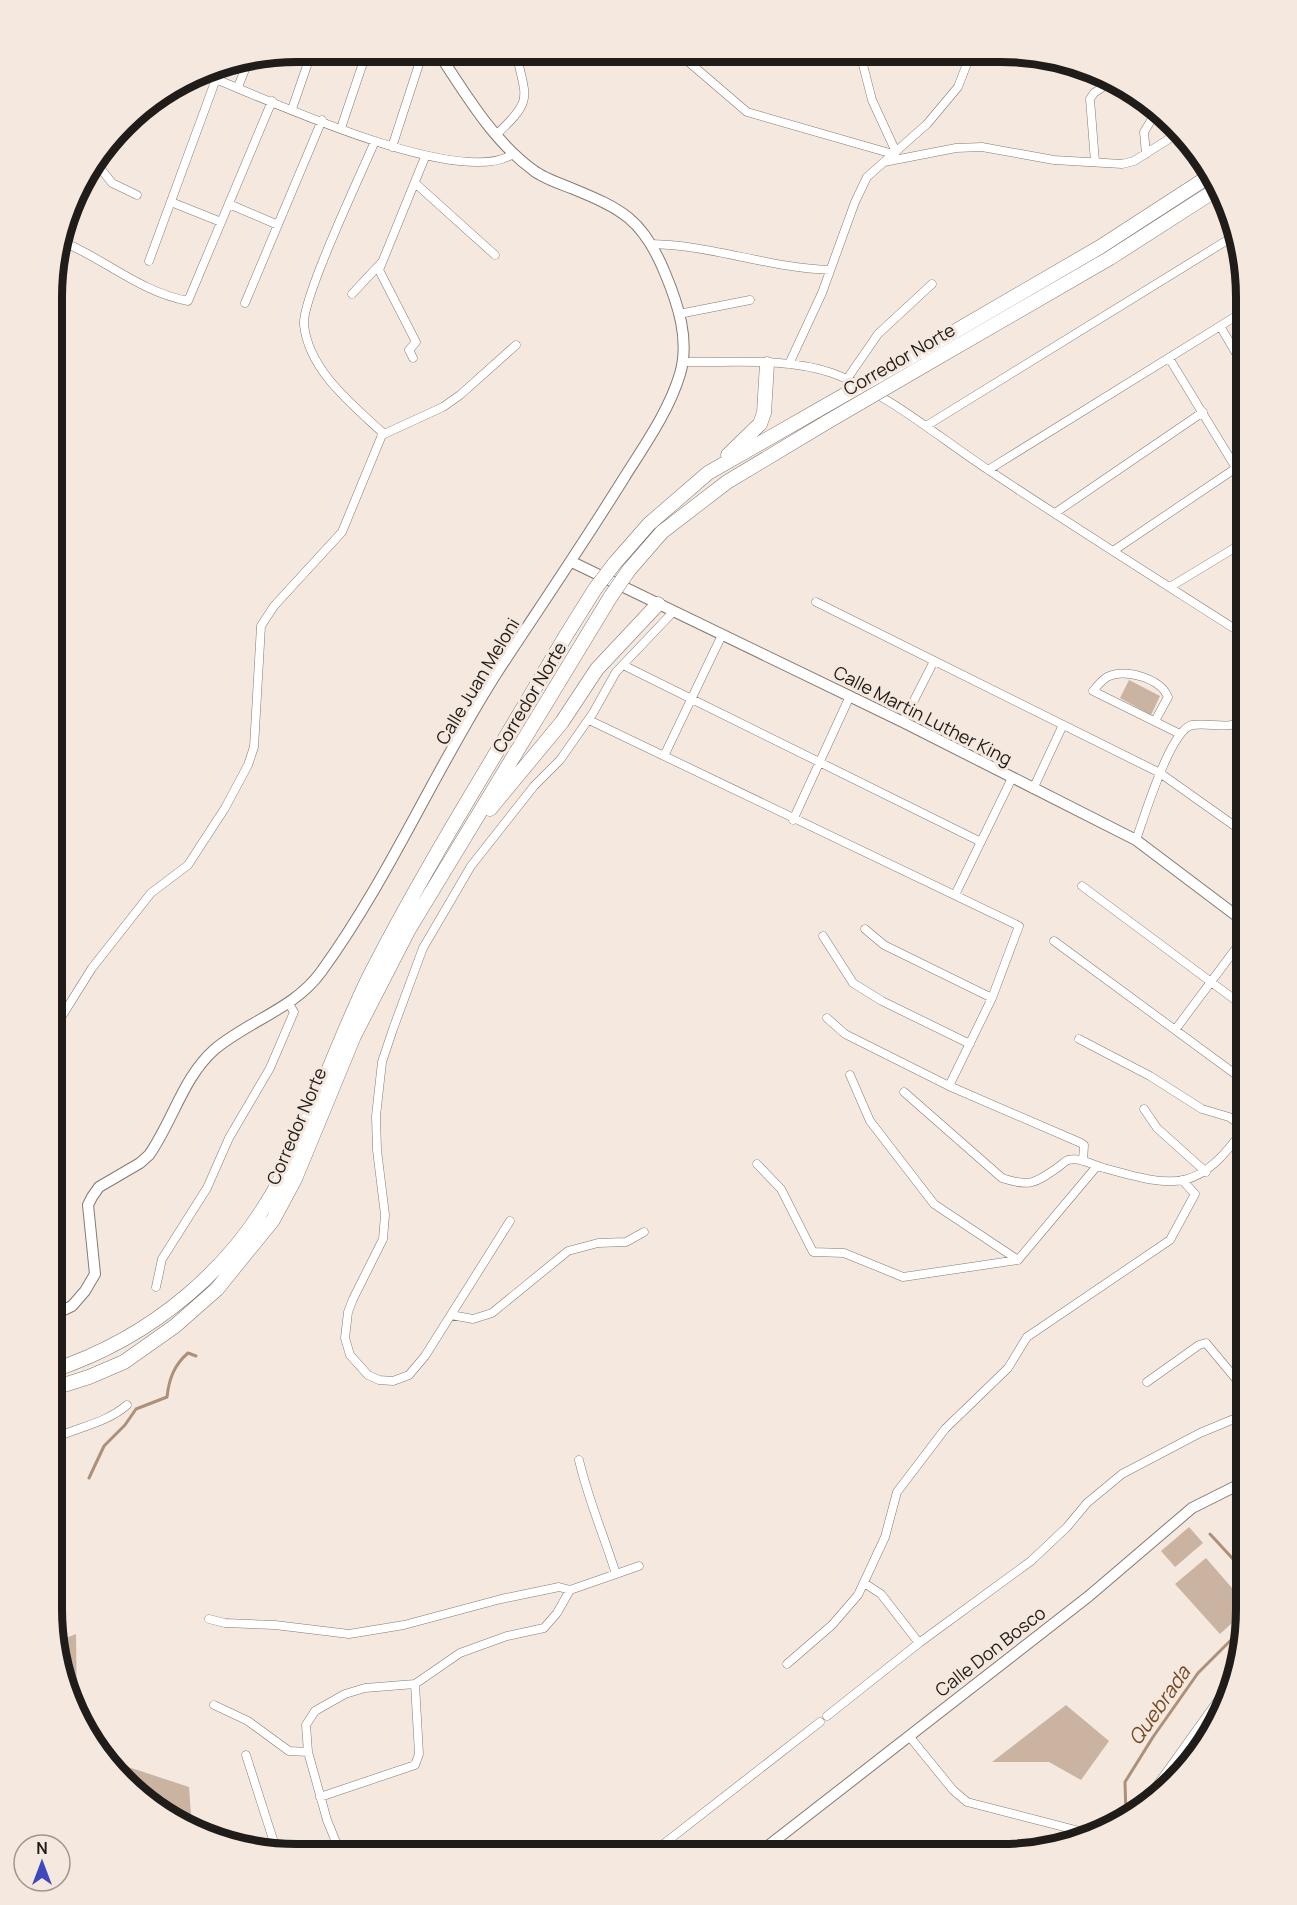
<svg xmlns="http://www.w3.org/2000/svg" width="1297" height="1905" font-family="Manrope,sans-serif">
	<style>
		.green { fill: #cab3a1 }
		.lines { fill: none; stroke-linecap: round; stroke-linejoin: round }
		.stream { stroke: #ad9079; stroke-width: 3 }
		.street-casing { stroke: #857a72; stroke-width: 9 }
		.secondary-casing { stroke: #857a72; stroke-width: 12 }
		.highway-casing { stroke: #857a72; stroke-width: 15 }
		.street { stroke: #fff; stroke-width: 8 }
		.secondary { stroke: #fff; stroke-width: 10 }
		.highway { stroke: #fff; stroke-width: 14 }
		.highway-bridge-casing { stroke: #857a72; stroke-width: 15; stroke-linecap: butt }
		.highway-bridge { stroke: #fff; stroke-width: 14 }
		.labels { text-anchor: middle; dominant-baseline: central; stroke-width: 6; stroke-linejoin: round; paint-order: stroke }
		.street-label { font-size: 18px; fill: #201c19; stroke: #f4e8df }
		.water-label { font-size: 20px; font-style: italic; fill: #744823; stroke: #f4e8df }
		.rim { fill: none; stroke: #201c19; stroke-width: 8 }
	</style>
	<rect width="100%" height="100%" fill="#f4e8df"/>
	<path class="green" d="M 1129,680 L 1160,696 L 1151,715 L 1120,698 Z
		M 1189,1527 L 1203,1543 L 1175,1567 L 1161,1551 Z
		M 1206,1558 L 1245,1603 L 1245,1611 L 1220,1634 L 1175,1584 Z
		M 76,1634 L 77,1716 L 70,1703 L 58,1641 Z
		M 1066,1705 L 1109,1741 L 1081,1780 L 1049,1762 L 992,1762 Z
		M 101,1758 L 189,1787 L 192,1829 L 147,1804 Z"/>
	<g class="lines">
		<path class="stream" d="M 1237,693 L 1246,684
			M 89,1478 L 104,1446 L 125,1425 L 136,1409 L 167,1397 C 169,1379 174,1365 188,1353 L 196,1356
			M 1210,1534 L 1245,1572
			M 1126,1816 L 1125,1782 L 1153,1737 L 1198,1673 L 1245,1626"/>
		<g class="street-casing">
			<path id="street" d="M 677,52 L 747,112 L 893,154
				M 860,53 L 872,100 L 896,152
				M 201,73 C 262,97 459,190 513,154
				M 238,87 L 249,59
				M 292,109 L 312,51
				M 341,128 L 367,51
				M 496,135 C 534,99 526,100 516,52
				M 375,141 C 362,172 301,300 304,325 C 309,371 353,405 384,434
				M 392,147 L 421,58
				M 1146,154 L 1144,132 L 1158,109
				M 884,162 L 956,148 L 982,147 L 1054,160 L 1122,164 L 1134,161 L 1180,132
				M 1095,162 L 1090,99 L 1094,93 L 1106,85
				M 89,167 L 101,169 L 112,183 L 137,195
				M 415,183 L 495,255
				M 171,202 L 221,222
				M 229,204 L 278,225
				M 61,241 C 105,259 140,292 188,301 L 272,101
				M 651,244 C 712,245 769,268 830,270
				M 149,261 L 216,79
				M 352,294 L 381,263
				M 245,303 L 322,120
				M 679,314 L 750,300
				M 1220,326 L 1246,370
				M 413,358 L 409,350 L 416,342 L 379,270 L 425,157
				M 683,362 C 730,363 786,357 832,373 C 886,392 941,439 990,471 C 1074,527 1160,581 1246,636
				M 789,364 L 822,293 L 855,202 L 867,177 L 927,124 L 958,87 L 971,53
				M 847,379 L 878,334 L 932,284
				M 926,426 L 1234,236
				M 988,470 L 1246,310
				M 1055,513 L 1203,412
				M 1113,551 L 1236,468 L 1169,358
				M 1170,587 L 1246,541
				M 816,602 L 1160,773 L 1246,834
				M 623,665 L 981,842
				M 52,713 L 53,710
				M 589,720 L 1019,926 L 992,998 L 949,1086
				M 1155,721 L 1168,697 C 1160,678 1125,668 1107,677 C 1101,681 1097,686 1093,691 L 1180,734
				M 903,722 L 934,661
				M 664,756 L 722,635
				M 1033,789 L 1063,725
				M 793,820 L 850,696
				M 1136,840 C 1144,818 1170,730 1192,725 C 1210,722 1231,731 1246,719
				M 1082,886 L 1246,1008
				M 955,895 L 1012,778
				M 865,929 L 884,945 L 992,998
				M 823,936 L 853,983 L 882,1001 L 970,1044
				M 1054,941 L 1246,1082
				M 827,1018 L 845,1034 L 949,1086 L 1081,1143 L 1084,1145 L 1083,1161
				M 1175,1030 L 1246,935
				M 52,1032 L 92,968 L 151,893 L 188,865 L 225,808 L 248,765 L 254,747 L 261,626 L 274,606 L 342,532 L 382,435 L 443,407 L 460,395 L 516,345
				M 1079,1039 L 1150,1076 L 1202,1109 L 1229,1117 L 1244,1127
				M 850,1075 L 870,1121 L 934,1204 L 1018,1260
				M 904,1092 L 1002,1178 C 1029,1187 1034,1184 1057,1168 C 1060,1166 1065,1161 1068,1160 C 1081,1157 1092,1165 1104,1168 C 1178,1189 1199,1192 1246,1126
				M 1144,1109 L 1157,1128 L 1206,1172
				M 757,1164 L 781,1189 L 813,1252 L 844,1253 L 903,1277 L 1018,1260 L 1097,1166
				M 510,1221 L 425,1356 L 409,1375 L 393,1381 L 379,1380 L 368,1375 L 350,1355 L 345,1338 L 348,1312 L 353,1299 L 383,1239 L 385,1215 L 377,1150 L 376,1116 L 382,1062 L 393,1029 L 423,948 L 471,866 L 534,786 L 560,760 L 593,713 L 616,672 L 674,611
				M 156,1287 L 162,1259 L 207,1188 L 229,1138 L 270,1068 L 294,1012 L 289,1004
				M 451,1315 L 473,1319 L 492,1313 L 568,1251 L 598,1243 L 626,1242 L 644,1232
				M 1147,1382 L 1199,1345 L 1206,1343 L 1246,1391
				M 51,1440 C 77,1427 105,1424 127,1405
				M 579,1460 C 588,1499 604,1536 616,1574
				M 864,1583 L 881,1594 L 919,1643
				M 209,1619 L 225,1623 L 275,1625 L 349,1634 L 404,1625 L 501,1599 L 559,1587 L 570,1590 L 639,1566
				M 787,1664 L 832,1625 L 858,1595 L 885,1537 L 897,1492 L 945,1429 L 1008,1368 L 1027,1337 L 1170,1240 L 1195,1194 L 1182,1180
				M 214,1705 L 248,1721 L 289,1751 L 308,1752
				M 827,1716 L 919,1643 L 1031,1561 L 1067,1527 L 1087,1503 L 1122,1474 L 1200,1433 L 1246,1414
				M 909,1736 L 953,1790 L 967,1802 L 1095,1835
				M 246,1755 L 277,1852
				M 320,1797 L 415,1765 L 419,1754 L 415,1684
				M 1143,1805 L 1221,1696 L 1234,1682
				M 340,1852 L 327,1820 L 308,1752 L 306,1725 L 315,1711 L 345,1694 L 365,1688 L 415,1684 L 460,1653 L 507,1636 L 544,1628 L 557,1613 L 570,1590
				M 652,1853 L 820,1722"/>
		</g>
		<g class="secondary-casing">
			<path id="secondary" d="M 572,562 L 903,722 L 1136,840 L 1246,923
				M 51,1316 L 72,1306 L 85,1291 L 95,1274 L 88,1205 L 92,1197 L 99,1187 L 140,1163 L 149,1155 C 173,1121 183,1077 215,1049 C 250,1020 294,1009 321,972 C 390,877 435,769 498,671 C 540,607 583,544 624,478 C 644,446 669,411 680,374 C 690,340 678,304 665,273 C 643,219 622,209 571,188 C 558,183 543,178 533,170 C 492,140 465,93 437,51
				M 759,1853 L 1089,1596 L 1192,1508 L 1246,1481"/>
		</g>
		<g class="highway-casing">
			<path id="highway" d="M 916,354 L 1100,247 L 1211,175
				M 925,365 L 1110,258 L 1219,188
				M 728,455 L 760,424 L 764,413 L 767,364
				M 614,564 L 649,524 L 708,473 L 818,410
				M 629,570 L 662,532 L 727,482 L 827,422
				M 490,809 L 562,722 L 597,669 L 658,604
				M 51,1371 C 152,1338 237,1267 284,1172 C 315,1109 338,1041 369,977 C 428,861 500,749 565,637 L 595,589
				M 51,1389 L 89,1377 L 124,1362 L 175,1326 L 217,1289 L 273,1220 L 295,1179 L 354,1036 L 409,929 L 611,596"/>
		</g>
		<use href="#street" class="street"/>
		<use href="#secondary" class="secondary"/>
		<use href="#highway" class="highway"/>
		<g class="highway-bridge-casing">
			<path id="highway-bridge" d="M 818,410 L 916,354
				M 827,422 L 925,365
				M 595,589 L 614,564
				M 611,596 L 629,570"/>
		</g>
		<use href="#highway-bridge" class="highway-bridge"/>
	</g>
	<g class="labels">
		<g class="street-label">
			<text transform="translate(899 359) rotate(-30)">Corredor Norte</text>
			<text transform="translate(477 681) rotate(-59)">Calle Juan Meloni</text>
			<text transform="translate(529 697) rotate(-59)">Corredor Norte</text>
			<text transform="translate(923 715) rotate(27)">Calle Martin Luther King</text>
			<text transform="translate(296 1126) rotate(-67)">Corredor Norte</text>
			<text transform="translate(990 1651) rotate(-38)">Calle Don Bosco</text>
		</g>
		<g class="water-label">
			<text transform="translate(1159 1705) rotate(-55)">Quebrada</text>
		</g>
	</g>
	<path d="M0 0H1297V1905H0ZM297 62H1001A235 235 0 0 1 1236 297V1609A235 235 0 0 1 1001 1844H297A235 235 0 0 1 62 1609V297A235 235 0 0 1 297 62Z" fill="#f4e8df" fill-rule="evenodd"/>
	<path class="rim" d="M297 62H1001A235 235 0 0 1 1236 297V1609A235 235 0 0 1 1001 1844H297A235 235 0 0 1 62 1609V297A235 235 0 0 1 297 62Z"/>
	<g transform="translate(42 1863)"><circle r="28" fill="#f4e8df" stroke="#9f9690" stroke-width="1.5"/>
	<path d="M0-4.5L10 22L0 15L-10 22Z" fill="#3e48bc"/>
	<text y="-9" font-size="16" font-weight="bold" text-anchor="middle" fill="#201c19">N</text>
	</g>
</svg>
